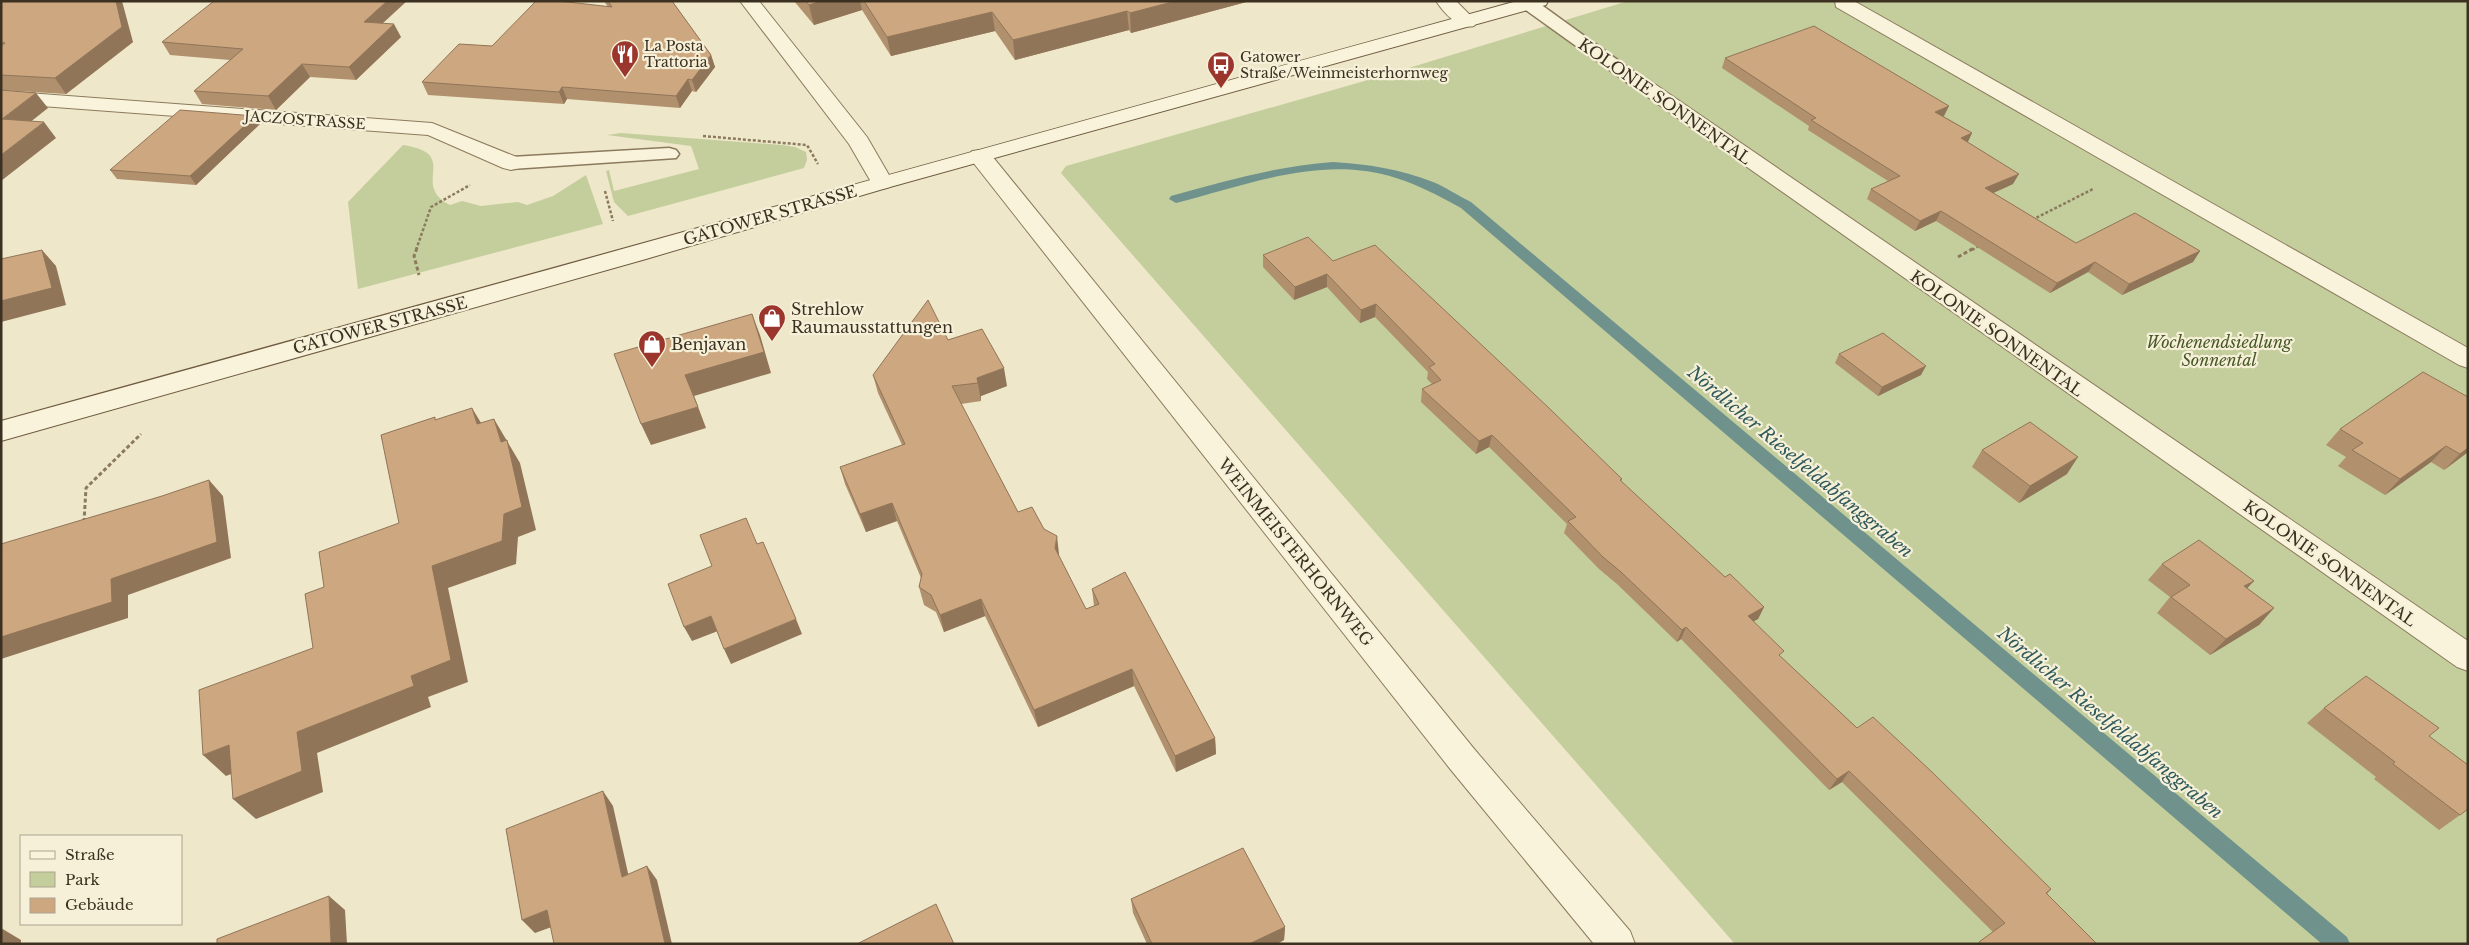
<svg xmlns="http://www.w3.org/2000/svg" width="2469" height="945" viewBox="0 0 2469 945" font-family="'Libre Baskerville',serif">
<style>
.green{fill:#c3ce9c}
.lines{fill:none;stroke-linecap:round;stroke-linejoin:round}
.stream{fill:#70928d;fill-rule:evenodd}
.service-casing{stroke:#8c7a5d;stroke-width:3}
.minor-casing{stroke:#8c7a5d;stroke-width:2}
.secondary-casing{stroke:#6e5b40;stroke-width:2}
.path-far1{stroke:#8c7a5d;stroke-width:2.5;stroke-dasharray:3 2;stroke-linecap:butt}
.path{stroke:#8c7a5d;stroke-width:3;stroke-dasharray:4 2.5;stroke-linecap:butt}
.service{fill:#f9f3dc;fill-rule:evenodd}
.minor{fill:#f9f3dc;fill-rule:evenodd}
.secondary{fill:#f9f3dc;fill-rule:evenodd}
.wall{fill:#b0906d}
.shaded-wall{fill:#907559}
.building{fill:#cda77f;stroke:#907559}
.labels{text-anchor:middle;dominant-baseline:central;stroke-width:4.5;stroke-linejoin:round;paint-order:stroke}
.far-poi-label{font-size:14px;fill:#3c3021;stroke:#f6f0d8;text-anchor:start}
.far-street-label{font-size:14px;fill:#3c3021;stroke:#f6f0d8}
.street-label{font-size:16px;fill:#3c3021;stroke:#f6f0d8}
.poi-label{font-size:16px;fill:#3c3021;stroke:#f6f0d8;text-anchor:start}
.park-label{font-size:16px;font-style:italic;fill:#475827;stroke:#f6f0d8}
.water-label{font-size:18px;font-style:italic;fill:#305a5c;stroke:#f6f0d8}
</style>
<rect width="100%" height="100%" fill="#efe7c9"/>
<!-- green -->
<path class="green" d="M1628 1H2468V944H1735L1061 173 1066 166 1389 74Z
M621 133 782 145 795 147 806 152 807 160 804 168 628 216 614 202 606 171 609 170 614 191 699 169 691 146 607 135Z
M403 145C462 154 409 184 450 205L462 201 481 206 518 202 527 205 553 196 586 175 603 224 358 289 348 202Z"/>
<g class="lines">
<!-- stream -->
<path class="stream" d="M1333 162C1368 164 1400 169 1433 182 1446 187 1458 196 1471 202L2347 937 2350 944H2322L1461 208C1439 196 1419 185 1396 178 1323 154 1247 185 1176 203L1169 199 1171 196C1225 181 1277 166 1333 162Z"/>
<!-- service casing -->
<g class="service-casing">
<path id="service" d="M1522 1H1536L1648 82 1646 86H1632L1523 8 1520 4Z
M669 148 676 150 679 154 676 158 511 169 504 167 501 163 504 159 511 157Z"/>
</g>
<!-- minor casing -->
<g class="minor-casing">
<path id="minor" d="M740 1H759L867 137 893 182 890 187 882 189 874 187 849 144Z
M1436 1H1456L1477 22 1474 26C1459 30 1444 13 1436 1Z
M1835 1H1854L2468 348V368L2459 365 1836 7Z
M1639 76 1646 78 2468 641V671L2457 667 1632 86 1629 82 1632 78Z
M1 91 432 123 519 158 522 163 519 168 511 170 503 168 428 135 1 103Z
M980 150 988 151 1475 750 1630 931 1635 944H1594L1451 770 972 161 969 156 972 151Z"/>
</g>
<!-- secondary casing -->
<g class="secondary-casing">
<path id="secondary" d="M1517 1H1548L1546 5 890 187 646 259 1 441V421C507 282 1011 140 1517 1Z"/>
</g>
<!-- path-far1 -->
<path class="path-far1" d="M703 136 807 145 818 164
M605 191 613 221
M2032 220 2093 189
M416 250 431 207 470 185
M1972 250 1979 246"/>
<!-- path -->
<path class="path" d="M417 248 414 256 419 275
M1958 257 1974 248
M84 522 86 488 141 434"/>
<!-- service -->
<use href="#service" class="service"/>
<!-- minor -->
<use href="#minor" class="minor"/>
<!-- secondary -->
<use href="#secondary" class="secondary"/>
</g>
<!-- wall -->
<path class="wall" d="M1 1 133 42 66 94 1 90Z
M604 1H672L711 55 715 67 696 92 692 91 680 108 567 99 564 104 428 95 422 82 492 46 608 7Z
M794 1H1250L1131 33 1129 30 1015 60 995 31 891 56 862 10 814 25Z
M383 24 401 37 356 80 310 77 276 110 202 104 194 91 230 60 170 55 162 42Z
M1725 58 1944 116H1943L1972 133 1967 142 2013 184 1993 193 2076 243 2200 251 2193 262 2122 295 2088 272 2050 293 1936 221 1915 231 1867 199 1871 189 1888 181 1808 130 1809 126 1722 68Z
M255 116 260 124 196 185 117 179 110 170Z
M1263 255 1333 261 1622 479 1621 482 1725 577 1764 607 1758 619 1753 621 1781 657 1857 728 2051 889 2047 894 2097 944H1977L1993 932 1842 782 1829 790 1681 639 1677 642 1617 584 1599 569 1564 533 1567 524 1489 447 1476 454 1421 402 1422 389 1432 384 1427 379 1428 372 1375 317 1360 323 1327 287 1294 300 1263 267Z
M948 340 1007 386 981 396V401L961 404 1018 512 1044 529 1059 554V557L1086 609 1094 606 1092 589 1215 738 1216 754 1176 772 1134 686 1038 727 985 616 944 632 936 612 924 605 919 587 921 578 897 521 866 532 845 484 840 467 902 445 878 393 873 375Z
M1839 354 1921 375 1878 396 1835 363Z
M2468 397V452L2444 470 2431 462 2385 495 2338 466 2346 457 2326 445 2340 429Z
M1982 450 2067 474 2019 503 1972 467Z
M2162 564 2247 588 2274 608 2259 625 2210 655 2157 613 2170 597 2148 580Z
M2324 708 2429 736 2460 815 2439 830 2374 779 2376 777 2307 723Z
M1131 899 1285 927 1284 940 1277 944H1147L1133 913Z"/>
<!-- shaded-wall -->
<path class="shaded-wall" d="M116 1H122L133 42 66 94 55 78Z
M387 1H407L370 35 364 22Z
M822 1H860L862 10 814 25 809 5Z
M1176 1H1250L1131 33 1130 13Z
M1127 11 1129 30 1015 60 1013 40Z
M992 12 995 31 891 56 887 37Z
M394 24 401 37 356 80 349 67Z
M711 55 715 67 696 92 692 80Z
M302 64 310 77 276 110 268 96Z
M688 79 692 91 680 108 676 96Z
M562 87 567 99 564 104 559 92Z
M36 93 48 108 14 135 2 119Z
M1949 106 1944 116 1931 122 1935 112Z
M255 116 260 124 196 185 190 176Z
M44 122 56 138 1 181V155Z
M1972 133 1967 144 1961 138Z
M2019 174 2013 184 1980 199 1985 188Z
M1941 211 1936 221 1915 231 1920 221Z
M42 250 56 266 66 305 1 322V301Z
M2200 251 2193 262 2122 295 2129 284Z
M2095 262 2088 272 2050 293 2057 283Z
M1327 274V287L1294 300 1295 287Z
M1376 304 1375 317 1360 323 1361 310Z
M752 314 760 335 771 373 694 396 706 428 651 445 641 424 685 375Z
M1926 366 1921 375 1878 396 1882 387Z
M1004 368 1007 386 981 396V401L977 378Z
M472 408 486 431 477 424Z
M494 419 520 463 536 530 518 537 516 564 448 588 468 682 428 697 431 707 317 753 323 792 256 819 233 799 297 732 411 676 432 566 501 442Z
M1492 435 1489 447 1476 454 1479 441Z
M2446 446 2431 462 2385 495 2400 479Z
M2468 448V452L2444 470 2460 454Z
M2078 457 2067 474 2019 503 2030 486Z
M209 480 223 496 231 558 128 595V618L1 659V637L111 579Z
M892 503 897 521 866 532 860 514Z
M1057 536 1059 554 1057 566 1055 548Z
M2254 581 2239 597 2244 586Z
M981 599 985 616 944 632 940 615Z
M1764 607 1758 619 1742 628 1748 616Z
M2274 608 2259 625 2210 655 2226 639Z
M711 616 718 631 692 641 684 627Z
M796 619 802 634 731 664 724 649Z
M1686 627 1681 639 1677 642 1682 630Z
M1132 669 1134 686 1038 727 1034 710Z
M1215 738 1216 754 1176 772 1175 756Z
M229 745 251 766 226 776 203 755Z
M1849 771 1842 782 1829 790 1837 779Z
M603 791 613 806 632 891 622 877Z
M647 866 657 880 672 944H665Z
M329 896 345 910 347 944H331Z
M547 910 560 924 535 933 522 920Z
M1285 927 1284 940 1277 944H1249Z
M1 928 21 940V944H1Z"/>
<!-- building -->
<path class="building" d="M1 1H116L122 27 55 78 1 75V46L5 43 1 42Z
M214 1H387L364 22 394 24 349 67 302 64 268 96 194 91 243 49 162 42Z
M536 1H559L612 7 608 1H672L711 55 692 80 688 79 676 96 562 87 559 92 422 82 459 44 492 46Z
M806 1H822L809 5Z
M864 1H1176L1130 13 1127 11 1013 40 992 12 887 37Z
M1814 26 1949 106 1935 112 1972 133 1961 138 2019 174 1985 188 2076 243 2135 213 2200 251 2129 284 2095 262 2057 283 1941 211 1920 221 1871 189 1900 176 1811 120 1816 118 1725 58Z
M1 90 36 93 2 119 44 122 1 155Z
M180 110 255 116 190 176 110 170Z
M1308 237 1333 261 1375 245 1550 409 1622 479 1620 480 1725 577 1730 574 1764 607 1748 616 1784 651 1779 655 1857 728 1873 717 1932 772 2051 889 2046 893 2097 944H1981L1979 942 2005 923 1849 771 1837 779 1686 627 1682 630 1621 572 1603 557 1568 521 1576 517 1492 435 1479 441 1422 389 1441 380 1429 367 1435 364 1376 304 1361 310 1327 274 1295 287 1263 255Z
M42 250 52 288 1 301V259Z
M928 300 948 340 982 329 1004 368 977 378 978 383 952 386 1018 512 1032 507 1044 529 1057 536 1055 548 1086 609 1099 604 1092 589 1125 572 1215 738 1175 756 1132 669 1034 710 981 599 940 615 931 595 919 587 922 574 892 503 860 514 840 467 905 444 873 375Z
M752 314 764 352 685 375 698 407 641 424 614 354Z
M1883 333 1926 366 1882 387 1839 354Z
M2423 372 2468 397V448L2460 454 2446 446 2400 479 2352 450 2363 443 2340 429Z
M472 408 477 424 494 419 501 442 507 440 522 507 504 514 502 541 432 566 451 660 411 676 414 686 297 732 302 771 233 799 229 745 203 755 199 690 313 648 305 594 324 587 319 552 399 523 381 435 435 417V420Z
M2030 422 2078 457 2030 486 1982 450Z
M209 480 217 542 111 579 112 602 1 637V544L162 496Z
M746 518 757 544 763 542 796 619 724 649 711 616 684 627 668 584 712 566 700 535Z
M2199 540 2254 581 2244 586 2274 608 2226 639 2171 597 2190 585 2162 564Z
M2366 676 2439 728 2429 736 2468 765V809L2460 815 2393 764 2395 762 2324 708Z
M603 791 622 877 647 866 665 944H554L547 910 522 920 506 829Z
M1243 848 1285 927 1249 944H1152L1131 899Z
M329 896 331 944H217V939Z
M936 904 954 944H857Z"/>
<!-- icons -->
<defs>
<g id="restaurant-pin" transform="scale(1.4375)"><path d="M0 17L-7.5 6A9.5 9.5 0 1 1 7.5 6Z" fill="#9b362d" stroke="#f6f0d8"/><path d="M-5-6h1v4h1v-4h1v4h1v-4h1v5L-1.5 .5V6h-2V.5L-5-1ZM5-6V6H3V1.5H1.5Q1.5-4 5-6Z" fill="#fff"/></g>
<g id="bus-pin" transform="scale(1.4375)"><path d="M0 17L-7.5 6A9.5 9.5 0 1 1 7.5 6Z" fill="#9b362d" stroke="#f6f0d8"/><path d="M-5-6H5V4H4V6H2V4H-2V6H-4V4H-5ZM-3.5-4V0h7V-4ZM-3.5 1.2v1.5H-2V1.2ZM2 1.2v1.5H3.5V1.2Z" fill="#fff"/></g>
<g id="shop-pin" transform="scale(1.4375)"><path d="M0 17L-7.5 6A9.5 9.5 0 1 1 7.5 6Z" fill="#9b362d" stroke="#f6f0d8"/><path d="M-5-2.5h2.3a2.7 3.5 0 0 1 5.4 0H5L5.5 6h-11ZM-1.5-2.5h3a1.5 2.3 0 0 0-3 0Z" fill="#fff"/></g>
</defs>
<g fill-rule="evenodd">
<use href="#restaurant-pin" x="625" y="54"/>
<use href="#bus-pin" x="1221" y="65"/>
<use href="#shop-pin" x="772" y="318"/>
<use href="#shop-pin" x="652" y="344"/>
</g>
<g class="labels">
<!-- far-poi labels -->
<g class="far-poi-label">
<text x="644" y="46">La Posta<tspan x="644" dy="16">Trattoria</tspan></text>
<text x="1240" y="57">Gatower<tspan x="1240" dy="16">Straße/Weinmeisterhornweg</tspan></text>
</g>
<!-- far-street labels -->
<g class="far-street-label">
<text transform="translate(305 120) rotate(4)">JACZOSTRASSE</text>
</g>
<!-- street labels -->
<g class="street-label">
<text transform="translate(1665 101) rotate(35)">KOLONIE SONNENTAL</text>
<text transform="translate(770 215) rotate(-16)">GATOWER STRASSE</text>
<text transform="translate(380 325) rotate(-15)">GATOWER STRASSE</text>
<text transform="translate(1997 333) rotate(35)">KOLONIE SONNENTAL</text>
<text transform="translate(1296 552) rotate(51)">WEINMEISTERHORNWEG</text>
<text transform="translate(2330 563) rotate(35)">KOLONIE SONNENTAL</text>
</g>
<!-- poi labels -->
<g class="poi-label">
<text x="791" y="309">Strehlow<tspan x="791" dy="18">Raumausstattungen</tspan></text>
<text x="671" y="344">Benjavan</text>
</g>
<!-- park labels -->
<g class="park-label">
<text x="2219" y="342">Wochenendsiedlung<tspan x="2219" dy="18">Sonnental</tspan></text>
</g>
<!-- water labels -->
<g class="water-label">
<text transform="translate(1800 462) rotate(40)">Nördlicher Rieselfeldabfanggraben</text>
<text transform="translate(2110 723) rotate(40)">Nördlicher Rieselfeldabfanggraben</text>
</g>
</g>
<!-- border -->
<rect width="2469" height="945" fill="none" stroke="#3c3021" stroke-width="5"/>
<!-- legend -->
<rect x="20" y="835" width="162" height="90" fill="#f6f0d8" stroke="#aca38f"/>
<rect x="30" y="851" width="25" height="8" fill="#f9f3dc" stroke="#aca38f"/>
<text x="65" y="860" font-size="15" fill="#3c3021">Straße</text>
<rect x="30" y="872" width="25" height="15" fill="#c3ce9c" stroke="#aca38f"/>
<text x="65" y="885" font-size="15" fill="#3c3021">Park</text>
<rect x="30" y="898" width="25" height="15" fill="#cda77f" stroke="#aca38f"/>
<text x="65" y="910" font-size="15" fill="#3c3021">Gebäude</text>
</svg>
